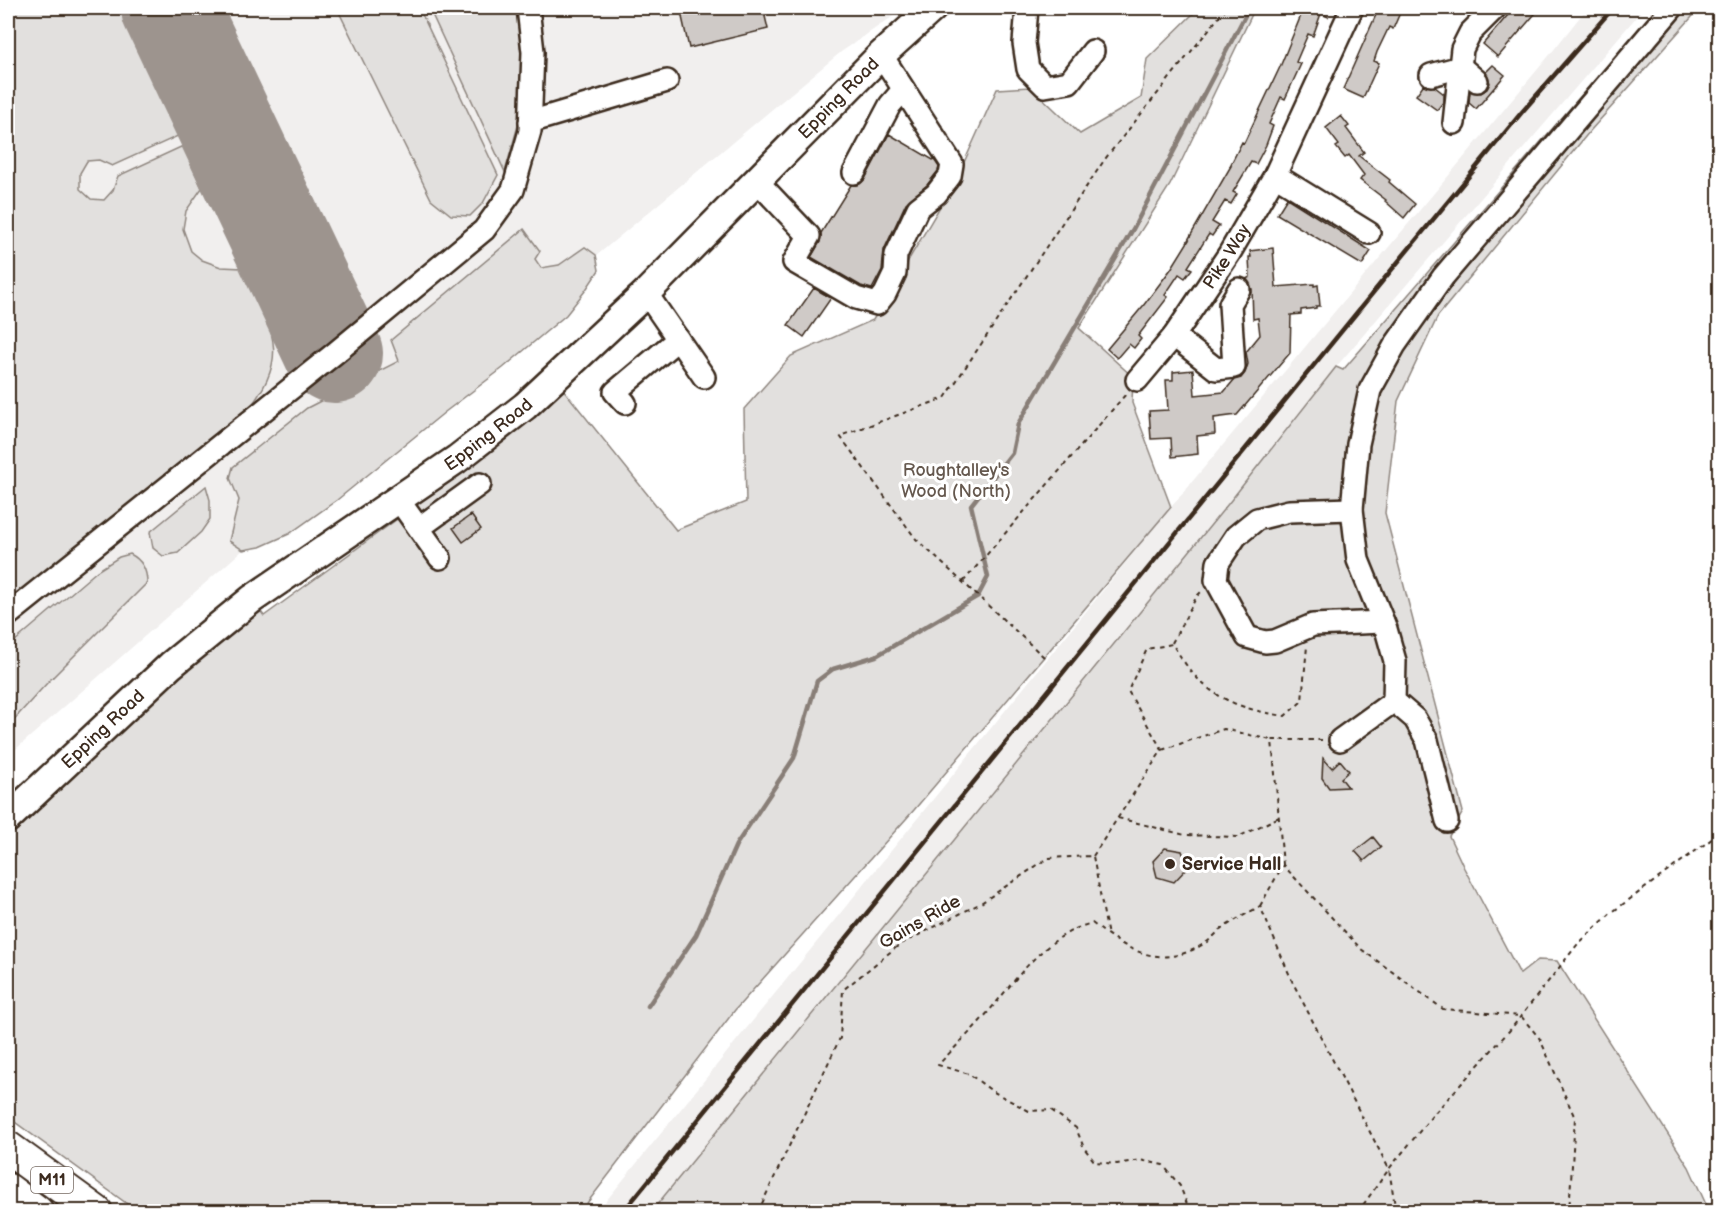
<svg xmlns="http://www.w3.org/2000/svg" width="1727" height="1219" viewBox="0 0 1727 1219" font-family="'Balsamiq Sans',sans-serif">
<style>
.built{fill:#f1efee}
.green{fill:#e2e0de;stroke:#8e857e;stroke-width:1.5}
.lines{fill:none;stroke-linecap:round;stroke-linejoin:round}
.stream{stroke:#887e77;stroke-width:4.5}
.runway{stroke:#9d948e;stroke-width:98}
.building{fill:#cfcac7;stroke:#3b2a1e;stroke-width:1.5}
.minor-casing{stroke:#3b2a1e;stroke-width:26}
.major-casing{stroke:#3b2a1e;stroke-width:32}
.highway-casing{stroke:#3b2a1e;stroke-width:36}
.path{stroke:#3b2a1e;stroke-width:2;stroke-dasharray:4.5 4.5;stroke-linecap:butt}
.minor{stroke:#fff;stroke-width:21}
.major{stroke:#fff;stroke-width:27}
.highway{stroke:#fff;stroke-width:32}
.rail{stroke:#3b2a1e;stroke-width:4.5}
.poi-dot{fill:#3b2a1e;stroke:#fff;stroke-width:2}
.labels{text-anchor:middle;dominant-baseline:central;stroke-width:6;stroke-linejoin:round;paint-order:stroke}
.shield{fill:#fff;stroke:#766a62;stroke-width:1.5}
.shield-label{font-size:16px;font-weight:bold;fill:#3b2a1e}
.street-label{font-size:18px;fill:#3b2a1e;stroke:#fff}
.park-label{font-size:18px;fill:#65584e;stroke:#fff}
.poi-label{font-size:18px;font-weight:bold;fill:#3b2a1e;stroke:#fff;text-anchor:start}
</style>
<rect width="100%" height="100%" fill="#fff"/>
<filter id="ink" filterUnits="userSpaceOnUse"><feTurbulence type="fractalNoise" baseFrequency=".0167" numOctaves="2"/><feDisplacementMap in="SourceGraphic" scale="12" xChannelSelector="R" yChannelSelector="G"/><feConvolveMatrix kernelMatrix="1 2 1 2 8 2 1 2 1" color-interpolation-filters="sRGB"/></filter>
<g filter="url(#ink)">
<!-- built -->
<path class="built" d="M8 8H905L841 52 243 550 8 756Z
M1587 8H1644L1336 367 1228 504 651 1211 597 1212 1171 507 1548 57Z"/>
<!-- green -->
<path class="green" d="M8 8H121L178 136 112 166 99 160 87 161 80 173V189L91 199 104 200 113 190 118 176 183 146 202 188 186 211 183 229 191 251 202 260 221 267 242 268C270 325 295 356 245 413L8 603Z
M337 8H419L498 175 483 203 470 216 451 215 431 199Z
M429 8H518L524 104 505 172Z
M1199 8H1255L1170 185 1079 328 1133 377 1132 403 1171 507 914 810 735 1010 581 1211H137L8 1117V817L252 599 264 616 400 517 412 505 471 466 563 389 676 530 746 502 744 409 791 356 873 320 957 178 997 89 1031 87 1080 134 1141 98 1147 59Z
M1657 8H1700L1590 131 1438 316 1398 401 1385 513 1463 812 1449 836 1464 868 1520 974 1538 960 1557 961 1689 1167 1709 1211 651 1212 1228 504 1336 367 1343 370Z
M524 229 540 251 535 259 541 268 559 265 585 247 596 255 599 270 585 291 566 315 503 368 445 412 337 500 289 534 260 547 243 550 229 541 239 500 230 478 233 467 307 408 399 361 391 340Z
M206 486 210 500V519L201 532 178 553 163 556 153 548 150 532Z
M130 554C142 560 147 569 147 583L48 682 8 726V647L97 571 119 557Z"/>
<g class="lines">
<!-- stream -->
<path class="stream" d="M648 1006 696 935 736 845 794 758 817 681 833 669 876 656 978 596 988 577 971 505 1012 453 1018 424 1133 229 1249 8"/>
<!-- runway -->
<path class="runway" d="M170 8 334 354"/>
</g>
<!-- building -->
<path class="building" d="M680 8H763L768 29 689 48Z
M1304 8H1323L1313 36 1308 34 1296 62 1301 64 1285 99 1281 97 1269 124 1273 126 1266 145 1256 164 1251 162 1233 192 1237 194 1231 204 1225 201 1212 222 1219 226 1212 236 1209 234 1188 267 1192 269 1185 278 1179 274 1165 295 1168 297 1138 336 1141 339 1134 348 1129 344 1117 358 1107 349 1143 306 1171 269 1189 240H1188L1231 166H1230L1242 142 1244 143 1280 67Z
M1379 8H1402L1393 29 1389 27 1377 52 1374 61 1379 63 1363 98 1343 89Z
M1514 8H1540L1498 57 1483 44Z
M1493 65 1505 75 1476 109 1469 103 1470 91 1481 93 1487 89 1490 83 1486 72Z
M1423 85 1435 87 1444 94V101L1437 110 1416 95Z
M1341 116 1349 126 1346 128 1364 152 1359 156 1390 180 1389 182 1415 204 1404 218 1385 201 1386 200 1360 180 1364 175 1349 155 1345 158 1336 147 1339 145 1326 128Z
M889 134 935 161 939 167 938 171 927 185 906 203 884 250 882 270 872 289 861 286 811 257 820 242 821 233 851 185 860 184 865 179Z
M1287 198 1371 251 1362 265 1277 214Z
M1273 248 1276 287 1314 284V286L1318 285 1320 306H1316V308L1301 310V314L1291 315 1290 353 1237 415 1214 418 1215 434 1197 436 1198 454 1172 457 1171 438 1151 439 1149 411 1168 410 1166 380H1173V372L1193 370 1195 395 1224 392 1234 380 1241 378 1245 373 1248 364 1246 352 1260 335 1258 318 1253 319 1252 289 1246 279 1250 277 1249 257H1251L1250 251Z
M814 288 831 298 804 337 788 325Z
M471 515 481 529 463 542 453 528Z
M1323 758 1332 768 1340 760 1349 771 1341 778 1348 787 1329 788 1322 778Z
M1373 837 1381 847 1364 861 1355 851Z
M1165 848 1182 851 1188 867 1174 882 1157 877 1153 861Z"/>
<g class="lines">
<!-- minor casing -->
<g class="minor-casing">
<g id="minor">
<path d="M1027 8 1024 43 1028 69 1045 86 1069 82 1093 51"/>
<path d="M1461 67 1477 81"/>
<path d="M1431 75 1461 67"/>
<path d="M530 122 667 81"/>
<path d="M1454 123 1462 49 1470 33 1495 8"/>
<path d="M854 173 890 105 903 90"/>
<path d="M1275 175 1369 233"/>
<path d="M757 181 809 236 794 262 856 298 877 304 885 294 895 273 896 255 918 208 936 194 950 176 952 164 886 62 880 56"/>
<path d="M645 294 651 300 704 377"/>
<path d="M1174 336 1216 369 1234 367 1230 304 1239 289"/>
<path id="s1" d="M1137 380 1174 336 1229 254 1275 175 1352 8"/>
<path d="M625 403 615 392 678 339"/>
<path d="M398 499 440 558"/>
<path d="M1352 509 1289 511 1257 519 1236 536 1218 563 1216 580 1247 637 1265 642 1275 641 1313 625 1383 622"/>
<path d="M419 528 480 484"/>
<path d="M8 615 334 354 484 230 513 190 530 131 533 52 528 8"/>
<path d="M1340 740 1394 701"/>
<path d="M1447 821 1427 740 1415 719 1394 701 1395 661 1386 629 1358 560 1352 509 1358 444 1370 390 1395 345 1443 277 1672 8"/>
</g>
</g>
<!-- major casing -->
<g class="major-casing">
<g id="major">
<path id="s2" d="M8 818 171 665 252 599 457 459 525 406 645 294 880 56 933 8"/>
</g>
</g>
<!-- highway casing -->
<g class="highway-casing">
<path id="highway" d="M8 1148 96 1212
M8 1190 37 1212"/>
</g>
<!-- path -->
<path class="path" d="M1308 8 1329 17
M963 582 1126 394
M1172 643 1197 596 1202 591
M1044 657 916 539 840 436 945 398 1105 159 1226 8
M1162 750 1224 729 1271 740
M1118 818 1185 835 1238 837 1279 817
M1093 856 1162 750 1128 691 1147 649 1172 644C1180 655 1187 668 1197 678 1221 703 1251 711 1285 716L1302 701 1307 646
M1283 865 1272 740H1323
M1260 906 1283 865 1361 949 1443 1009 1521 1016 1540 1039 1575 1118 1569 1212
M758 1212 840 1038 843 990 899 945 981 903 1048 858 1093 856 1108 936
M1190 1212 1180 1186 1163 1165 1140 1160 1117 1164 1095 1162 1084 1148 1076 1128 1051 1110 1029 1111 992 1091 969 1074 938 1065C955 1047 973 1030 989 1011 1019 976 1045 936 1092 923 1126 950 1160 970 1202 945 1210 941 1216 933 1223 928 1235 920 1248 913 1260 906L1293 983 1389 1169 1396 1212
M1358 1212 1389 1169 1432 1116 1510 1030 1577 945 1611 913 1720 833"/>
<!-- minor -->
<use href="#minor" class="minor"/>
<!-- major -->
<use href="#major" class="major"/>
<!-- highway -->
<use href="#highway" class="highway"/>
<!-- rail -->
<path class="rail" d="M623 1212 1398 262 1522 112 1613 8"/>
</g>
</g>
<!-- markers -->
<circle class="poi-dot" cx="1170" cy="864" r="6"/>
<g class="labels">
<!-- shield labels -->
<rect class="shield" x="31" y="1167" width="42" height="26" rx="4.5"/>
<g class="shield-label">
<text x="52" y="1180">M11</text>
</g>
<!-- street labels -->
<g class="street-label">
<text stroke="none"><textPath href="#s2" startOffset="1102">Epping Road</textPath></text>
<text stroke="none"><textPath href="#s1" startOffset="153">Pike Way</textPath></text>
<text stroke="none"><textPath href="#s2" startOffset="616">Epping Road</textPath></text>
<text stroke="none"><textPath href="#s2" startOffset="130">Epping Road</textPath></text>
<text transform="translate(920 922) rotate(-30)">Gains Ride</text>
</g>
<!-- park labels -->
<g class="park-label">
<text x="956" y="470">Roughtalley's<tspan x="956" dy="21">Wood (North)</tspan></text>
</g>
<!-- poi labels -->
<g class="poi-label">
<text x="1182" y="864">Service Hall</text>
</g>
</g>
<!-- margin -->
<rect width="1727" height="1219" fill="none" stroke="#fff" stroke-width="30"/>
<rect x="15" y="15" width="1697" height="1189" fill="none" stroke="#3b2a1e" stroke-width="2" filter="url(#ink)"/>
</svg>
